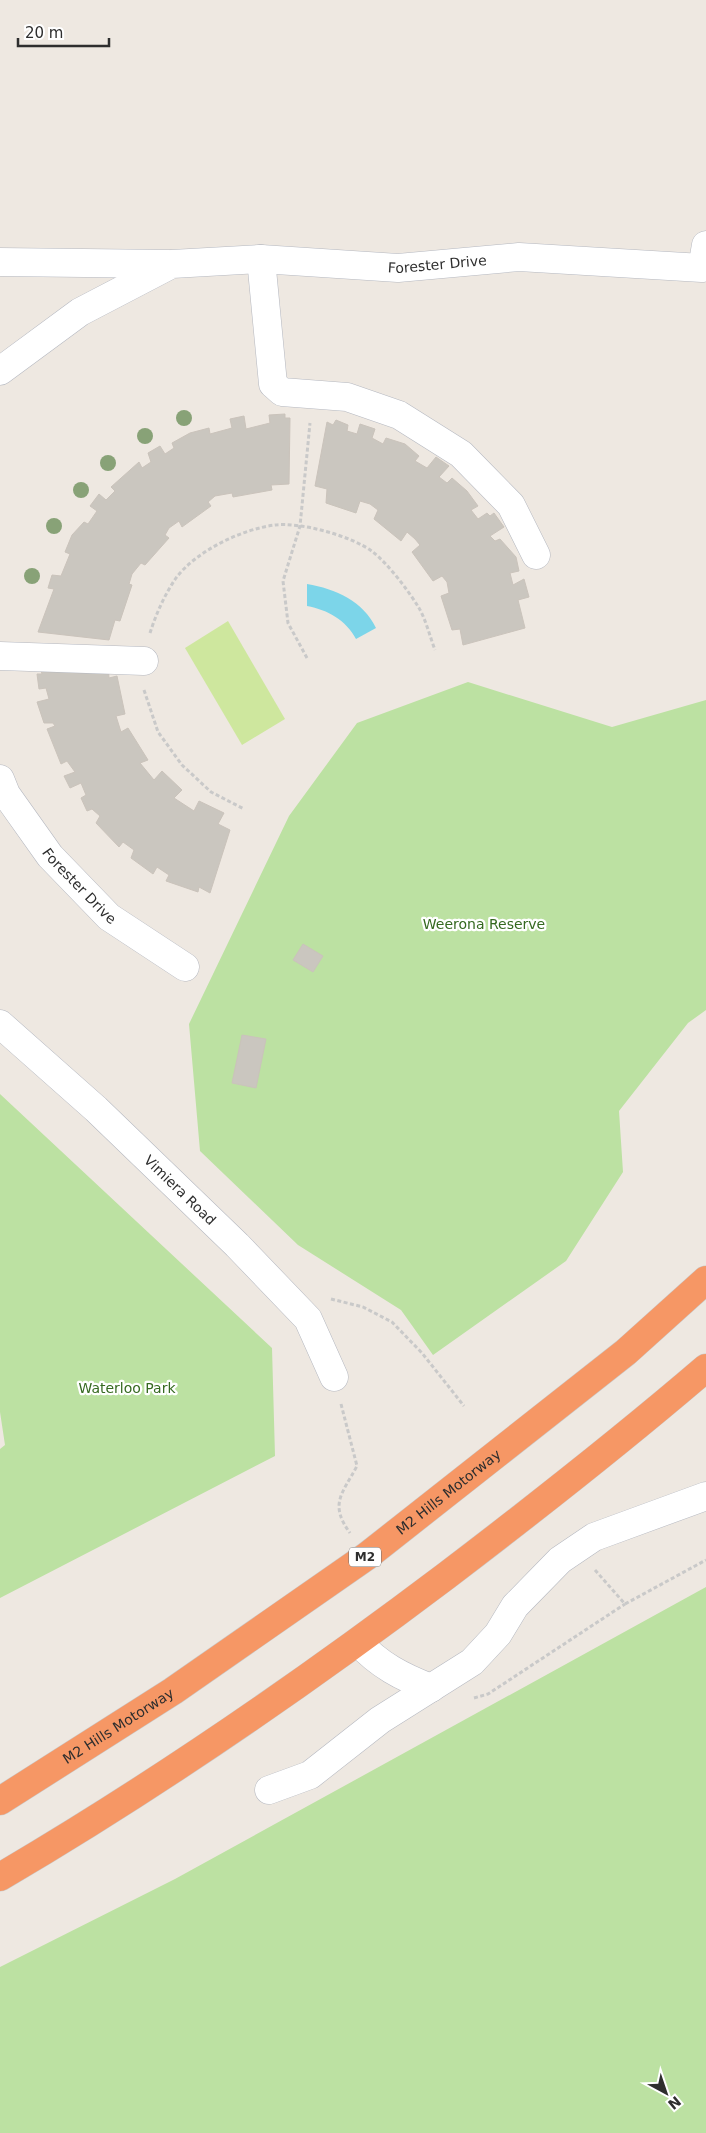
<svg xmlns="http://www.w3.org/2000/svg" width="706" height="2133" viewBox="0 0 706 2133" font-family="'DejaVu Sans',sans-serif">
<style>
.green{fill:#bce1a2}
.pitch{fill:#cee79e}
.water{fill:#7cd5e9}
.building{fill:#cac6bf;stroke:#cac3bb}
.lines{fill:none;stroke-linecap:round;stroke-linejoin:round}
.minor-casing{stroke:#b5b8c0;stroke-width:29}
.highway-casing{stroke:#c9c9c9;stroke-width:29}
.path{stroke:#c9c9c9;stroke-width:3;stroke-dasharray:4 2.5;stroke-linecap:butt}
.minor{stroke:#fff;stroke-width:28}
.highway{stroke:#f69765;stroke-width:28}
.tree{fill:#88a277}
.labels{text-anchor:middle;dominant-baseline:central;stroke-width:4.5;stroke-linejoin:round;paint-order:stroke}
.shield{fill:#fff;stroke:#6d6d6d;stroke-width:1}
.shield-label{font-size:12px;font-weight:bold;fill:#2e2e2e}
.street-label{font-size:14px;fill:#2e2e2e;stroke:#fff}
.park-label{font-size:14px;fill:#356920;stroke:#fff}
</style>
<rect width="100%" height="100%" fill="#eee8e1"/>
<!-- green -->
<path class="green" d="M468 682 612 727 706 700V1010L688 1023 619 1111 623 1172 566 1261 433 1355 401 1310 298 1245 200 1151 189 1024 289 816 357 723Z
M0 1094 272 1348 275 1456 0 1598V1449L5 1445 0 1412Z
M706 1587V2133H0V1967L175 1879Z"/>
<!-- pitch -->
<path class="pitch" d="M228 621 285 719 242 745 185 648Z"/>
<!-- water -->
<path class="water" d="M307 584C336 589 363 601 376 628L356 639C346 620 328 610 307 606Z"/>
<!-- building -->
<path class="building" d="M285 414V418H290L289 484 271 485 272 490 233 497 232 493 215 496 208 502 211 506 182 527 179 521 169 528 165 535 169 538 145 565 141 563 132 574 129 584 132 585 120 621 115 620 109 640 38 632 54 589 48 588 52 575 61 576 70 554 65 552 72 535 84 522 88 524 97 511 90 506 99 494 106 500 115 491 111 487 139 462 142 468 151 462 148 453 160 446 165 454 174 448 172 443 190 433 209 428 210 434 232 428 230 419 244 416 246 429 270 423 269 415Z
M336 420 348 425 347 431 357 434 360 424 375 429 372 438 383 444 386 438 405 444 419 456 415 461 427 468 436 457 449 466 439 477 447 483 452 478 467 491 478 506 471 510 478 519 487 513 490 516 494 513 504 527 490 536 495 541 500 539 516 557 519 571 510 573 513 585 524 579 529 597 518 600 525 628 463 645 460 629 452 630 441 596 449 593 447 582 442 576 433 581 412 552 420 545 415 539 407 532 401 541 374 519 378 510 370 504 360 501 356 513 326 503 327 489 315 486 327 422 333 425Z
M108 664 109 678 117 676 125 714 116 716 121 732 128 728 148 760 140 763 154 780 162 771 182 790 174 798 194 811 199 801 224 813 218 824 230 830 210 893 199 887 198 892 166 881 169 875 157 867 153 874 131 858 134 850 123 842 119 847 96 823 100 816 92 809 87 811 81 798 86 795 81 783 70 788 64 776 75 772 67 761 61 764 47 729 55 726 53 723H44L37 702 49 699 46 688 39 689 37 674H42L40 667Z
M303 944 323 956 313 972 293 960Z
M242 1035 266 1039 256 1088 232 1083Z"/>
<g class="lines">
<!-- minor casing -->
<g class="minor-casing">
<g id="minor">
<path d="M261 259 273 384 282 392 347 397 399 415 461 454 511 505 536 555"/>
<path d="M0 262 168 264"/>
<path id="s1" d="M0 371 80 312 172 264 261 259 398 268 519 257 702 268 706 245"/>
<path d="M0 656 144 661"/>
<path id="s2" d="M0 779 6 794 50 856 109 917 185 967"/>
<path id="s3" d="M0 1024 96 1109 237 1245 308 1319 334 1377"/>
<path d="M358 1642C379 1665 402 1677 431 1688"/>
<path d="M269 1790 310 1775 380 1720 472 1662 498 1634 515 1606 560 1560 594 1537 706 1496"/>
</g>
</g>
<!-- highway casing -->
<g class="highway-casing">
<g id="highway">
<path id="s4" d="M0 1801 173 1691 367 1556 626 1352 706 1280"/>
<path d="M0 1877C155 1786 303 1684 446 1576 534 1509 622 1440 706 1368"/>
</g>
</g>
<!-- path -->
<path class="path" d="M150 633C156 614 165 594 176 578 196 551 242 529 275 525 301 522 352 536 373 552 389 565 408 590 419 608 426 620 430 637 435 650
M307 658 288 623 283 581 300 526 310 423
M144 690 158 732 182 765 211 792 244 809
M331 1299 363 1307 392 1322 422 1353 464 1406
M341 1404 357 1466C342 1494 329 1504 350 1533
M595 1570 625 1604 706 1560
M474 1698 488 1694 625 1604"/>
<!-- minor -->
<use href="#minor" class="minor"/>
<!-- highway -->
<use href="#highway" class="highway"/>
</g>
<!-- trees -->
<g class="tree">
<circle cx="184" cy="418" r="8"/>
<circle cx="145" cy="436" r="8"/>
<circle cx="108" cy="463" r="8"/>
<circle cx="81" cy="490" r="8"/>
<circle cx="54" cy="526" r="8"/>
<circle cx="32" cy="576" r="8"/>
</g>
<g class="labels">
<!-- shield labels -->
<rect class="shield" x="349" y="1547.5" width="32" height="19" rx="4"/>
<g class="shield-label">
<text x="365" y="1557">M2</text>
</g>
<!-- street labels -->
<g class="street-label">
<text stroke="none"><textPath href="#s1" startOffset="469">Forester Drive</textPath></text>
<text stroke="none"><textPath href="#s2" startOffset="134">Forester Drive</textPath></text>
<text stroke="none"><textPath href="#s3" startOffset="245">Vimiera Road</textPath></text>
<text stroke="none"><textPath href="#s4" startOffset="545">M2 Hills Motorway</textPath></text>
<text stroke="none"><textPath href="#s4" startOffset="140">M2 Hills Motorway</textPath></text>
</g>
<!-- park labels -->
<g class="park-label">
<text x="484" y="924">Weerona Reserve</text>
<text x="127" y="1388">Waterloo Park</text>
</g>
</g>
<!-- north arrow -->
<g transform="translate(666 2093) rotate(140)" stroke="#ffffff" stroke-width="4" paint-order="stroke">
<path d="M0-4L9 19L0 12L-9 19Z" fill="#2e2e2e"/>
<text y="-8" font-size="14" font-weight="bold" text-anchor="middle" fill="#2e2e2e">N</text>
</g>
<!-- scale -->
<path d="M18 38v8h91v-8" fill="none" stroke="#2e2e2e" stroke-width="2.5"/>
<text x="25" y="38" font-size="15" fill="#2e2e2e" stroke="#ffffff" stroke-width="4" paint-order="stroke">20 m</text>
</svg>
